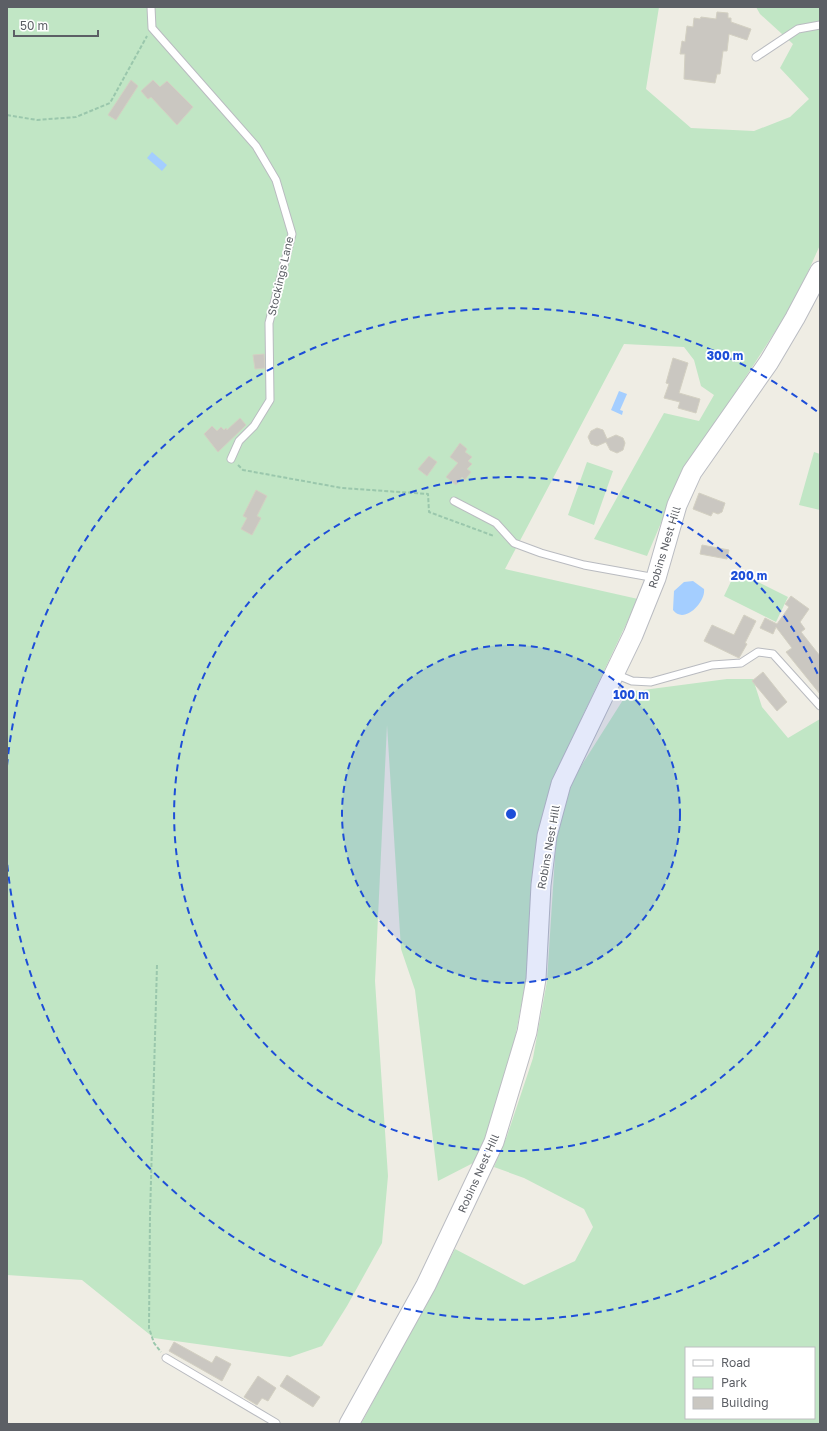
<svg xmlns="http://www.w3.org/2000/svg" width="827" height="1431" viewBox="0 0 827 1431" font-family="'Golos Text',sans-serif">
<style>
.green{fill:#c1e6c5;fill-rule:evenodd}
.water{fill:#a4ceff}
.building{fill:#cac7c1;stroke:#d3d0c2}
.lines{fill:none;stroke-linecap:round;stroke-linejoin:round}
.lane-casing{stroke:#b9bbc0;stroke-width:9}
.secondary-casing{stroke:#babcc2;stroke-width:21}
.path{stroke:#9ac7ac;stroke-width:2;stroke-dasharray:4 2;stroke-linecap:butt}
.lane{stroke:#fff;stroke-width:7}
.secondary{stroke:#fff;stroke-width:19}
.ring{fill:none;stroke:#1d4ed8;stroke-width:2;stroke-dasharray:7 5}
.labels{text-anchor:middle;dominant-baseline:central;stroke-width:3.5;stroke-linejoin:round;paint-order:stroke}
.street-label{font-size:11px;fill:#5c5f65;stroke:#fff}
.centre{fill:#1d4ed8;stroke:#fff;stroke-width:2}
.ring-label{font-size:12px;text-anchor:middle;font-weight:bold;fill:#1d4ed8;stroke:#fff;stroke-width:3.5;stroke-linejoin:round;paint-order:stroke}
</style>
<rect width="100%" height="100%" fill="#efede4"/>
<!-- green -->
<path class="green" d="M7 7H659L646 89 691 128 754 131 790 117 809 99 780 68 793 44 760 14 756 7H820V245L795 301 680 478 647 556 594 539 664 413 699 421 714 395 701 386 694 360 684 347 624 344 505 569 638 599 584 713 550 790 541 842 526 980 508 1075 477 1161 438 1181 415 990 401 949 387 725 375 981 388 1176 382 1243 347 1306 322 1346 290 1357 154 1338 82 1280 7 1275Z
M814 452 820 454V510L799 505Z
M587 462 613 471 594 525 568 515Z
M736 571 788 597 776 622 724 596Z
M727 679H753L762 707 788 738 820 719V1424H361L455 1249 524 1285 575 1261 593 1227 584 1209 524 1178 494 1167 507 1136 533 1058 547 981 557 826 571 782 628 692ZM686 1348H814V1418H686Z"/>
<!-- water -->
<path class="water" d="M152 152 167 165 162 171 147 158Z
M619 391 627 394 620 410 623 411 622 415 611 410Z
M693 581 704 589C706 602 684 625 673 610L674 591 684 582Z"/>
<!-- building -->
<path class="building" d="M717 12 728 13V18H731V22L751 29 747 40 729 34 727 51H723L720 74H717L715 83 684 79 685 54H680L682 41 685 42 687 26 693 27 694 18 700 19 701 17 716 19Z
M131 80 138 86 116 120 108 115Z
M153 80 160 87 167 81 193 107 177 125 151 97 148 99 141 91Z
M264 354 265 368 255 369 253 355Z
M673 358 688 363 679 393 700 399 696 413 678 408 680 402 664 398 669 384 666 383Z
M240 418 246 425 218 452 204 434 212 426 217 431 221 427 224 430 226 428 227 430Z
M597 428 603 430 607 439 616 435 623 438 625 443 623 450 617 453 610 450 606 442 597 446 591 444 588 437 591 431Z
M460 443 467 449 465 452 472 457 468 461 472 464 467 469 471 472 465 480 462 477 456 485 446 477 458 463 450 457Z
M429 456 437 462 427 476 418 469Z
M256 490 267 496 257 516 261 518 252 535 241 529 247 518 243 516Z
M699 493 725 503 722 512 718 514 713 512 711 516 693 509Z
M702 545 729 550 727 559 700 554Z
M791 596 809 609 800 622 805 629 801 632 820 656V694L786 652 792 648 776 627 773 634 760 628 765 618 777 624 789 607 785 604Z
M744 615 756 621 745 643 747 644 739 658 704 641 712 625 734 635Z
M763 672 787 702 777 711 752 681Z
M174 1342 212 1363 216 1356 231 1364 222 1381 169 1351Z
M287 1375 320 1397 313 1407 280 1386Z
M258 1376 276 1388 268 1401 262 1398 257 1405 244 1397Z"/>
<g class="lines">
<!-- lane casing -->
<g class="lane-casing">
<path id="lane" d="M151 7 152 28 256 146 276 180 292 234 269 323 270 400 254 426 239 441 231 459
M756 57 798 29 820 25
M454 501 496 523 514 543 541 553 584 565 656 578
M615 674 632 681 651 682 712 665 741 663 758 652 773 654 820 706
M166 1358 276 1423 275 1424"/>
</g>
<!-- secondary casing -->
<g class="secondary-casing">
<path id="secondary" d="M349 1424 426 1285 494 1142 527 1032 536 979 541 885 547 836 561 784 633 635 656 578 677 505 692 472 769 362 795 318 820 271"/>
</g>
<!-- path -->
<path class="path" d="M7 115 37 120 76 117 110 103 147 36
M238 465 243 470 342 488 428 494 429 512 494 536
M157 965 150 1216 149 1328 154 1343 161 1352"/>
<!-- lane -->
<use href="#lane" class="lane"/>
<!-- secondary -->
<use href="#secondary" class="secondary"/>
</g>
<!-- distance rings -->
<circle cx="511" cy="814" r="169" fill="#1d4ed8" fill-opacity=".12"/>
<g class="ring">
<circle cx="511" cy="814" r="169"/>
<path d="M819 951A337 337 0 1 1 819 677"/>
<path d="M819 1215A506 506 0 0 1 7 862M7 766A506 506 0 0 1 819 413"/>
</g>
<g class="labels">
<!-- street labels -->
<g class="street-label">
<text transform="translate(280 276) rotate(-77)">Stockings Lane</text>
<text transform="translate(664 547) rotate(-73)">Robins Nest Hill</text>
<text transform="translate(548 847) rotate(-80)">Robins Nest Hill</text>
<text transform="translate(478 1173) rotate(-66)">Robins Nest Hill</text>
</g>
</g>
<circle cx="511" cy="814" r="6" class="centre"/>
<g class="ring-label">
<text x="725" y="360">300 m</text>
<text x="749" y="580">200 m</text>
<text x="631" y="699">100 m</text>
</g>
<!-- border -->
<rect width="827" height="1431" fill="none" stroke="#5c5f65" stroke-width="16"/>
<!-- legend -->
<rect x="685" y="1347" width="130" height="72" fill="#ffffff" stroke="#bebfc1"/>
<rect x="693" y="1360" width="20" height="6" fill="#ffffff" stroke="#bebfc1"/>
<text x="721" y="1367" font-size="12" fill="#5c5f65">Road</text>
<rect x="693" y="1377" width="20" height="12" fill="#c1e6c5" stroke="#bebfc1"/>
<text x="721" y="1387" font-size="12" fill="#5c5f65">Park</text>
<rect x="693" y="1397" width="20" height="12" fill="#cac7c1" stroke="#bebfc1"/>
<text x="721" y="1407" font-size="12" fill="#5c5f65">Building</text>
<!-- scale -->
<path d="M14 30v6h84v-6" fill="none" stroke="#5c5f65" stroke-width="2"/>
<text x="20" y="30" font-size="12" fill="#5c5f65" stroke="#ffffff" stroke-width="3" paint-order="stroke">50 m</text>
</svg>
